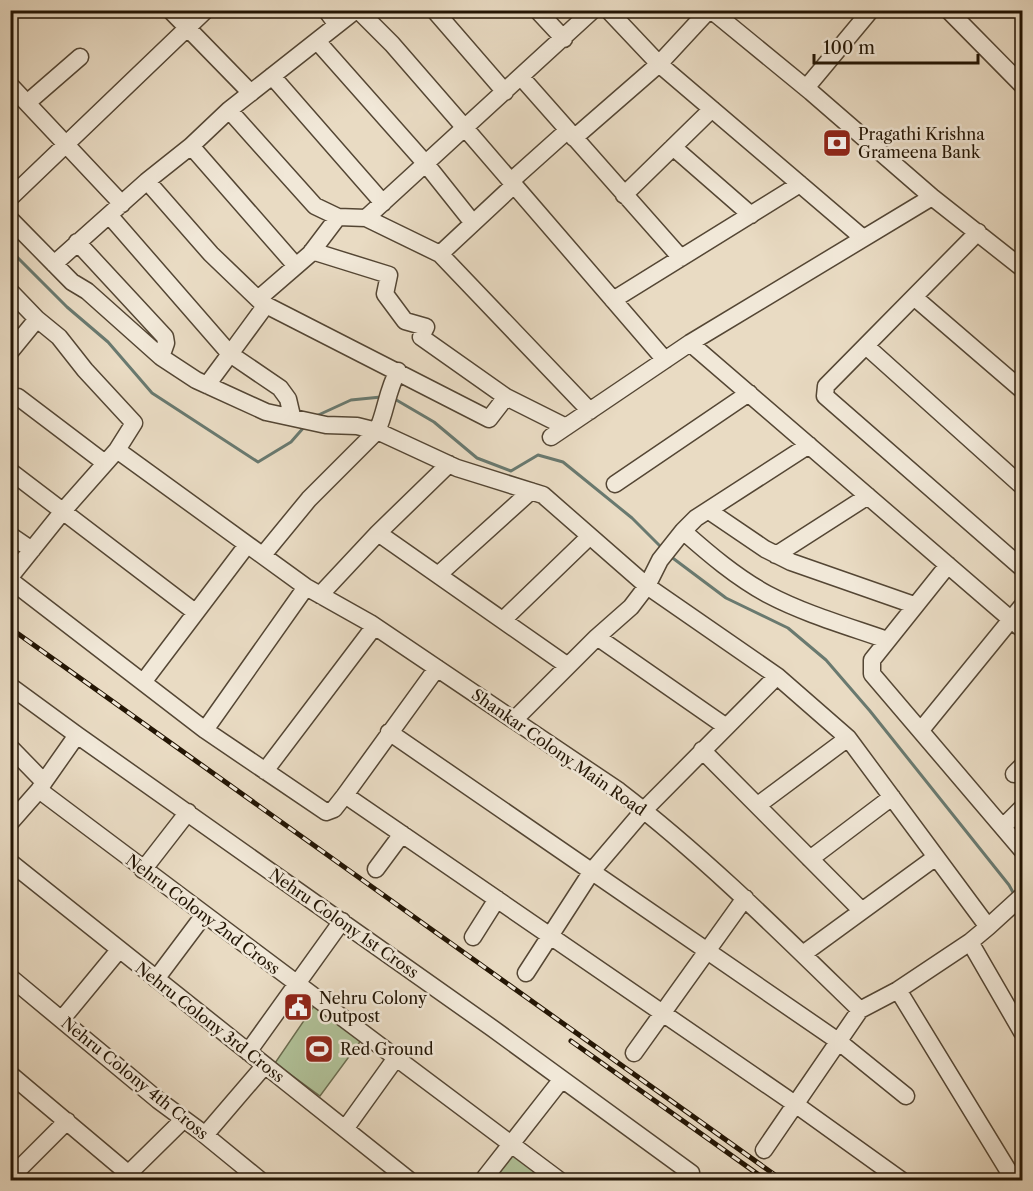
<svg xmlns="http://www.w3.org/2000/svg" width="1033" height="1191" viewBox="0 0 1033 1191" font-family="'Libre Caslon Text',serif">
<style>
.green{fill:#b0c198;stroke:#6a6b4e;stroke-width:1.5}
.lines{fill:none;stroke-linecap:round;stroke-linejoin:round}
.stream{stroke:#69796f;stroke-width:3}
.minor-casing{stroke:#544634;stroke-width:19}
.minor{stroke:#f1e8d8;stroke-width:16}
.rail-casing{stroke:#231504;stroke-width:5}
.rail{stroke:#f1e8d8;stroke-width:3;stroke-dasharray:9;stroke-linecap:butt}
.labels{text-anchor:middle;dominant-baseline:central;stroke-width:5;stroke-linejoin:round;paint-order:stroke}
.poi-label{font-size:16px;fill:#231504;stroke:#f1e8d8;text-anchor:start}
.street-label{font-size:16px;fill:#231504;stroke:#f1e8d8}
</style>
<rect width="100%" height="100%" fill="#e9dbc3"/>
<filter id="stains"><feTurbulence type="fractalNoise" baseFrequency=".00333" numOctaves="4"/><feColorMatrix values="0 0 0 0 .2 0 0 0 0 .09 0 0 0 0 .02 0 0 0 .5 -.17"/></filter>
<radialGradient id="worn" r=".72"><stop offset=".6" stop-color="#630" stop-opacity="0"/><stop offset="1" stop-color="#630" stop-opacity=".3"/></radialGradient>
<!-- green -->
<path class="green" d="M316 1003 365 1035 320 1096 275 1063Z
M511 1146 555 1180H486Z"/>
<g class="lines">
<!-- stream -->
<path class="stream" d="M10 250 67 307 108 342 152 393 258 462 291 442 305 426
M393 398 434 422 477 458 511 471 538 455 563 462 632 518 663 549
M314 417 351 400 381 397
M670 556 726 598 788 628 826 660 870 711 1009 885 1015 896"/>
<!-- minor casing -->
<g class="minor-casing">
<path id="minor" d="M170 10 251 93
M326 10 337 25
M358 10 392 44 465 128 665 360
M434 10 505 92
M537 10 564 39
M608 10 659 64 863 238
M711 10 811 92 932 197 1022 268
M948 10 1022 85
M317 41 426 164 473 223
M272 76 383 203
M521 77 681 258
M10 85 122 204
M806 88 871 10
M27 103 80 57
M229 110 315 206 338 217 366 218 440 254 590 411
M574 138 659 64 709 10
M191 146 296 266
M673 147 751 215
M147 181 211 254 262 303 489 419 506 397 566 427
M511 181 568 130
M624 195 712 109
M10 198 206 10
M109 215 230 354 266 305
M366 218 593 10
M10 219 72 282 87 291 161 357 196 380 266 412 326 425 357 426 377 431 457 468 543 495 647 586 777 676 848 738 988 927 970 942 1022 1032
M978 232 826 386 825 396 1022 568
M77 242 165 337 166 343 161 357
M312 251 389 275 385 294 405 321 426 327 421 337 506 397
M440 254 514 185
M54 264 147 181 191 146 229 110 356 10
M10 291 37 319 59 337 85 370 134 423 117 450
M914 297 1022 390
M258 299 310 254 338 217
M613 300 800 184
M690 343 1022 629
M866 346 1022 486
M10 352 37 319
M207 385 230 354 280 388 288 399 292 416
M18 397 105 463
M551 437 690 343 932 197
M449 464 378 533 568 666
M10 471 195 612
M615 484 749 393
M709 511 765 549 791 562 914 605
M683 531 696 518 809 445
M10 535 32 550
M263 555 309 499 377 431C386 412 387 390 398 371
M776 555 868 496
M948 565 872 660V674L1022 850
M438 575 531 491
M10 577 63 511 117 450 306 587 370 623 619 791C705 857 782 934 860 1010L898 990 1014 1180
M10 580 205 730 326 812 334 809 345 795 437 668
M320 595 378 533
M503 620 590 536
M597 637 725 726
M144 681 247 545
M10 686 77 735 492 1028 691 1173V1180
M514 720 597 637 631 607 647 586 660 560 683 531C709 554 736 577 767 594 805 614 847 626 887 640
M205 730 306 587
M921 730 1022 606
M389 732 838 1041 906 1096
M10 747 44 782 39 790 559 1180
M702 750 862 911
M265 771 374 627
M1014 774 1022 766
M44 782 77 735
M345 795 795 1104 901 1180
M758 805 848 738
M10 823 39 790
M1003 827 1022 808
M810 859 892 797
M10 862 409 1180
M376 869 402 834
M143 870 188 812
M988 927 1022 896
M473 937 497 899
M803 954 936 857
M526 973 592 871 644 810 777 676
M10 977 158 1100 200 1131 260 1180
M156 979 204 915
M898 990 970 942
M62 1019 119 950
M248 1052 342 921
M634 1053 745 898
M10 1074 136 1180
M345 1129 396 1058
M205 1135 265 1065
M764 1150 860 1010
M10 1178 67 1121
M122 1180 184 1119
M483 1180 562 1079"/>
</g>
<!-- minor -->
<use href="#minor" class="minor"/>
<!-- rail casing -->
<g class="rail-casing">
<path id="rail" d="M10 628 782 1180
M571 1041 766 1180"/>
</g>
<!-- rail -->
<use href="#rail" class="rail"/>
</g>
<!-- icons -->
<defs>
<g id="bank-square" transform="scale(1.5)"><rect x="-9" y="-9" width="18" height="18" rx="4" fill="#8f2418" stroke="#f1e8d8"/><path d="M-6-4H6V4H-6ZM0-2.3a2.3 2.3 0 1 0 0 4.6a2.3 2.3 0 1 0 0-4.6Z" fill="#fff"/></g>
<g id="civic-square" transform="scale(1.5)"><rect x="-9" y="-9" width="18" height="18" rx="4" fill="#8f2418" stroke="#f1e8d8"/><path d="M-.6-6.5H3V-4.5H.6V-3L4-1V1h2V6H-6V1h2V-1L-.6-3ZM-1.2 2.5V6h2.4V2.5Z" fill="#fff"/></g>
<g id="stadium-square" transform="scale(1.5)"><rect x="-9" y="-9" width="18" height="18" rx="4" fill="#8f2418" stroke="#f1e8d8"/><path d="M0-5a6.5 5 0 1 0 0 10a6.5 5 0 1 0 0-10ZM-3.5-1.8h7v3.6h-7Z" fill="#fff"/></g>
</defs>
<g fill-rule="evenodd">
<use href="#bank-square" x="837" y="143"/>
<use href="#civic-square" x="298" y="1007"/>
<use href="#stadium-square" x="319" y="1049"/>
</g>
<g class="labels">
<!-- poi labels -->
<g class="poi-label">
<text x="858" y="134">Pragathi Krishna<tspan x="858" dy="18">Grameena Bank</tspan></text>
<text x="319" y="998">Nehru Colony<tspan x="319" dy="18">Outpost</tspan></text>
<text x="340" y="1049">Red Ground</text>
</g>
<!-- street labels -->
<g class="street-label">
<text transform="translate(559 752) rotate(35)">Shankar Colony Main Road</text>
<text transform="translate(203 914) rotate(37)">Nehru Colony 2nd Cross</text>
<text transform="translate(344 923) rotate(35)">Nehru Colony 1st Cross</text>
<text transform="translate(210 1022) rotate(38)">Nehru Colony 3rd Cross</text>
<text transform="translate(135 1078) rotate(39)">Nehru Colony 4th Cross</text>
</g>
</g>
<!-- margin -->
<rect width="1033" height="1191" fill="none" stroke="#e9dbc3" stroke-width="36"/>
<rect x="12" y="12" width="1009" height="1167" fill="none" stroke="#231504" stroke-width="3"/>
<rect x="18" y="18" width="997" height="1155" fill="none" stroke="#231504" stroke-width="1.5"/>
<!-- scale -->
<path d="M814 54v9h164v-9" fill="none" stroke="#231504" stroke-width="3"/>
<text x="823" y="54" font-size="18" fill="#231504" stroke="#f1e8d8" stroke-width="4.5" paint-order="stroke">100 m</text>
<rect width="100%" height="100%" filter="url(#stains)"/>
<rect width="100%" height="100%" fill="url(#worn)"/>
</svg>
